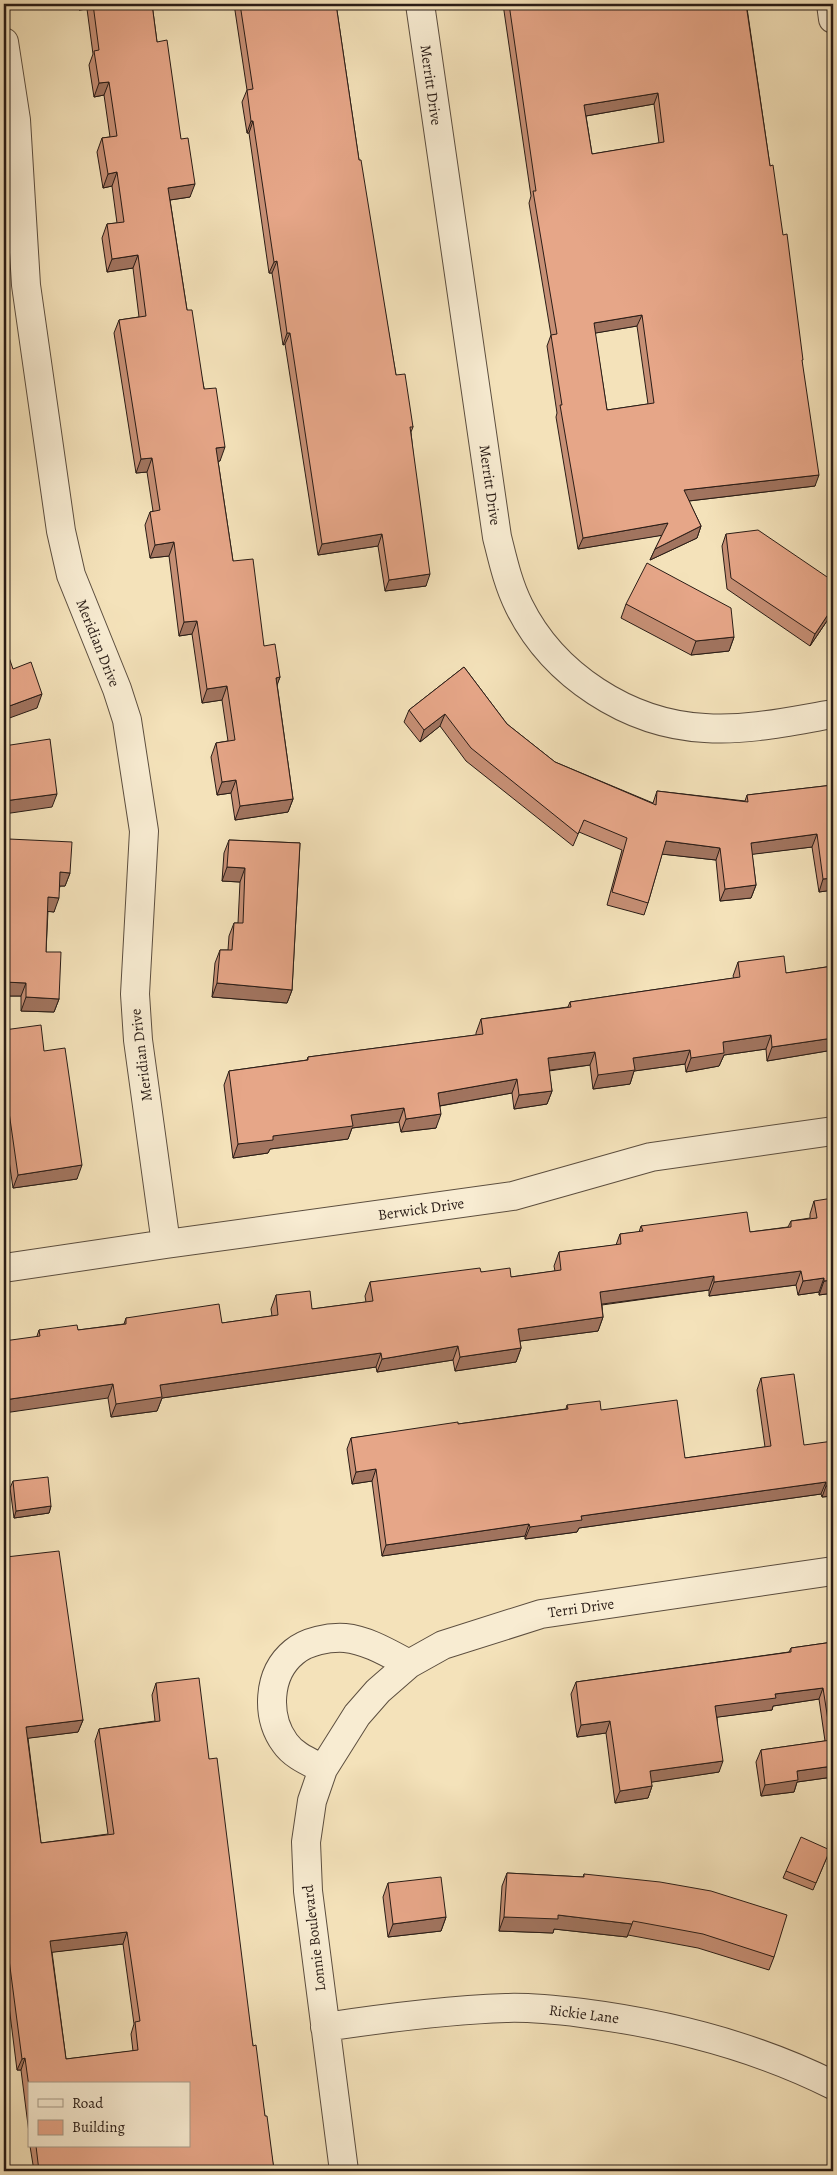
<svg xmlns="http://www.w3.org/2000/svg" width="837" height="2175" viewBox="0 0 837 2175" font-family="Alegreya,serif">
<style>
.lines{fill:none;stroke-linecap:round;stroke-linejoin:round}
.minor-casing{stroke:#5c4e3f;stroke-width:30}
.minor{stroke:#f8ecd2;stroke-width:28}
.wall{fill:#c68f75;stroke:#291c16;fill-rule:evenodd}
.shaded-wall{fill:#a1745f;stroke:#291c16}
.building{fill:#e6a688;stroke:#291c16;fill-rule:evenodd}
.labels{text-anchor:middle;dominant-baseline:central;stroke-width:4;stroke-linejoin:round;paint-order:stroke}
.street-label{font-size:15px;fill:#291c16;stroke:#f8ecd2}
</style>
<rect width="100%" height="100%" fill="#f4e2ba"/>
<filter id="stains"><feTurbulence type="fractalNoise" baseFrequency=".004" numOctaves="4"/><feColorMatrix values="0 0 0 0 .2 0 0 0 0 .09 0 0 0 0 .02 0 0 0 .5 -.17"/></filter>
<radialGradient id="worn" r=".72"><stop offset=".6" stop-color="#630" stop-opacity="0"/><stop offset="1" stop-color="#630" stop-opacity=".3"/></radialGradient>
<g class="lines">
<!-- minor casing -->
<g class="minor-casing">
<path id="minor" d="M420 4 497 537C503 561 508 584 519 606 553 675 628 724 705 728 748 731 791 721 833 714
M831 4 833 19
M4 42 16 120 26 285 61 531 71 575 117 689 127 720 144 831 135 994 138 1040 166 1244
M4 1268 166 1244 513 1196 651 1157 833 1131
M323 1769C310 1762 294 1756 285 1743 266 1717 267 1674 294 1652 307 1641 329 1637 345 1638 367 1640 390 1654 409 1664
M325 2027C385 2018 446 2010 506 2008 531 2007 557 2010 582 2013 668 2024 755 2046 833 2085
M344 2171 308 1891 306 1842 312 1801 323 1769 357 1715 378 1691 409 1664 443 1645 541 1614 833 1571"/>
</g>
<!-- minor -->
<use href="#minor" class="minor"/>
</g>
<!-- wall -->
<path class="wall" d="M78 4H152L157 42 190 197 170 200 187 310 220 461H218L233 561 264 646 280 677 277 684 293 799 288 812 235 820 231 793 217 795 211 757 216 743 228 741 222 700 202 703 192 634 179 636 169 556 150 558 145 525 150 512 153 511 147 472 136 473 114 333 119 320 139 317 133 268 107 272 102 238 107 224 117 223 112 186 103 188 97 152 102 138 110 137 104 95 94 97 89 65 93 54 87 9 79 10Z
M234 4H336L359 160 396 375 413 427 411 432 426 586 385 591 378 546 318 555 285 344 283 345 272 273H269L249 133H247L242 102 247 90Z
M503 4H748L747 8 770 166 802 364 815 486 689 501 701 526 697 538 650 560 662 535 578 549 556 417 557 413 547 346 551 335 529 203 531 196ZM654 104 659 143 592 154 586 116ZM637 326 648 404 607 410 595 333Z
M726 534 833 612 810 646 727 589 722 546Z
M626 604 734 637 729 651 691 655 621 618Z
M464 667 507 724 555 762 653 803 657 791 745 801 747 795 833 785V890L819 892 812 847 752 854 756 885 751 898 720 901 716 860 662 854 648 903 644 915 607 905 622 850 579 832 573 846 466 761 440 726 420 742 404 722 409 710Z
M9 839 70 873 65 886H60L54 912 48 911 46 952 59 999 54 1012 21 1011V996H4V853Z
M229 840 300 843 292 990 287 1003 212 997 215 963 220 950H228L229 936 234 923H238L240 882 222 881 224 853Z
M738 962 786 973 833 966V1050L767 1061 766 1049 724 1055 719 1066 686 1072 685 1064 634 1071 630 1084 593 1089 590 1065 549 1071 552 1091 547 1104 514 1109 512 1093 440 1106 436 1128 401 1132 399 1122 352 1128 348 1139 270 1149 268 1153 233 1158 224 1085 229 1071 307 1060 308 1057 476 1035V1033L481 1019 568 1007 570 1002 734 978 733 976Z
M4 1030 44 1051 77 1179 13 1188 4 1126Z
M814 1201 833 1293 819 1295V1292L798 1295 796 1285 709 1296V1290L602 1305 603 1317 598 1331 520 1341 521 1348 516 1362 455 1371 453 1360 377 1372 376 1367 162 1398 157 1411 111 1417 108 1398 37 1336 39 1330H78L124 1324 126 1318 222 1323 272 1316 271 1309 276 1295 312 1309 366 1302 365 1296 370 1282 481 1272 511 1277 555 1271 554 1266 559 1252 616 1245 620 1234 639 1232 641 1226 750 1232 788 1227 791 1221 810 1218V1214Z
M761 1378 804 1445 833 1496 822 1497 821 1494 579 1528 577 1532 525 1539V1536L382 1556 372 1481 352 1484 347 1449 351 1438 458 1424 566 1409 567 1405 601 1410 685 1458 765 1447 757 1390Z
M13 1481 51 1506 49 1513 14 1518 10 1488Z
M4 1536 6 1557 83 1720 78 1732 28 1738 41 1843 108 1834 95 1741 99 1729 155 1721 152 1695 156 1683 209 1759 253 2046 274 2170 273 2171H34L30 2146H189L29 2084V2133L21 2070H17L4 1966ZM123 1944 134 2024 131 2034 133 2051 66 2059 52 1952Z
M833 1642V1777L797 1782 794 1792 761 1796 756 1762 761 1750 825 1741 819 1699 773 1706 772 1710 717 1717 719 1772 651 1782 652 1786 648 1798 615 1803 606 1733 577 1737 571 1694 576 1682 789 1652 791 1648Z
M827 1857 813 1890 783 1878 786 1871Z
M507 1873 583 1877 584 1874 774 1957 769 1970 698 1948 628 1935 627 1937 554 1929 553 1933 499 1931 502 1886Z
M388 1883 446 1917 441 1931 388 1937 383 1897Z"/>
<!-- shaded-wall -->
<path class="shaded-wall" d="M82 4H89L87 9 79 10Z
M109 82 104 95 94 97 99 83Z
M658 93 654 104 580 117 584 105Z
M251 121H253L249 133H247Z
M117 172 112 186 103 188 108 174Z
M195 184 190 197 163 201 168 188Z
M138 255 133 268 107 272 112 259Z
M277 261 272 273H269L274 262Z
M642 315 637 326 590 334 594 323Z
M287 333H290L285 344 283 345Z
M225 447 220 461 211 462 216 448Z
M152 458 147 472 136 473 141 459Z
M819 475 815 486 680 502 684 490Z
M668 523 664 535 578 549 583 538Z
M701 526 697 538 650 560 655 549Z
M382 534 378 546 318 555 322 544Z
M174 542 169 556 150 558 155 545Z
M430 574 426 586 385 591 389 580Z
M833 607V612L810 646 815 634Z
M9 609 4 622V610Z
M197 621 192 634 179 636 184 622Z
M734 637 729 651 691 655 696 641Z
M280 677 275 691 276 678Z
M227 686 222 700 202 703 207 689Z
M42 694 37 708 4 720V708Z
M445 714 440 726 420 742 424 730Z
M236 780 231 793 217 795 222 782Z
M57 794 52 807 4 814V801Z
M293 799 288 812 235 820 240 806Z
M817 834 812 847 747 855 751 843Z
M666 841 720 848 716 860 661 854Z
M227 867 245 868 240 882 222 881Z
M60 872 70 873 65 886H55Z
M833 878V890L819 892 823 879Z
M756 885 751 898 720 901 725 889Z
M48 897 59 898 54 912 43 911Z
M4 982 26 983 21 996H4Z
M217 983 292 990 287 1003 212 997Z
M26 997 59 999 54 1012 21 1011Z
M771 1035 766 1049 724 1055 719 1066 686 1072 691 1058 723 1042Z
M833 1038V1050L767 1061 772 1047Z
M690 1050 685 1064 634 1071 630 1084 593 1089 598 1075 633 1058Z
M595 1052 590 1065 543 1071 548 1058Z
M517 1079 512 1093 433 1107 438 1093Z
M552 1091 547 1104 514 1109 519 1095Z
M404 1108 399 1122 352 1128 348 1139 270 1149 268 1153 233 1158 238 1144 273 1136 351 1115Z
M441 1114 436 1128 401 1132 406 1119Z
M82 1165 77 1179 13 1188 18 1175Z
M801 1271 796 1285 709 1296 714 1282Z
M714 1276 709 1290 595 1305 600 1292Z
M824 1278 819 1292 798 1295 803 1281Z
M833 1280V1293L819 1295 824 1281Z
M603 1317 598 1331 513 1342 518 1329Z
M458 1346 453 1360 377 1372 382 1359Z
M521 1348 516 1362 455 1371 460 1357Z
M381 1353 376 1367 162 1398 157 1411 111 1417 116 1404 160 1385Z
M113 1384 108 1398 4 1413V1400Z
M376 1469 372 1481 352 1484 356 1472Z
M826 1482 821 1494 579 1528 577 1532 525 1539 530 1527 581 1516Z
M833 1485V1496L822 1497 826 1486Z
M51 1506 49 1513 14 1518 16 1511Z
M529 1524 525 1536 382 1556 386 1545Z
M823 1688 819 1699 773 1706 772 1710 711 1718 715 1706 775 1694Z
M83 1720 78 1732 22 1739 26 1727Z
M610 1721 606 1733 577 1737 581 1725Z
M723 1761 719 1772 646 1783 650 1771Z
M833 1766V1777L797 1782 794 1792 761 1796 765 1785 797 1771Z
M652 1786 648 1798 615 1803 620 1791Z
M558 1915 632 1924 627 1937 554 1929 553 1933 499 1931 504 1917Z
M446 1917 441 1931 388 1937 393 1924Z
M127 1932 123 1944 46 1953 50 1941Z
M25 2058 21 2070H17L22 2059Z"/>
<!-- building -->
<path class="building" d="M93 4H152L157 42 167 40 181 139 188 138 195 184 168 188 187 310H192L204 389 216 388 225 447 216 448 233 561 253 559 264 646 275 644 280 677 276 678 293 799 240 806 236 780 222 782 216 743 235 740 227 686 207 689 197 621 184 622 174 542 155 545 150 512 160 510 152 458 141 459 119 320 146 316 138 255 112 259 107 224 124 222 117 172 108 174 102 138 117 136 109 82 99 83 94 51 99 50Z
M240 4H336L359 160H361L396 375 405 374 413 427H410L430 574 389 580 382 534 322 544 290 333H287L277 261 274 262 253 121H251L247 90 253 89Z
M509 4H746L770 166 773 165 783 235 787 234 803 360H802L819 475 684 490 701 526 655 549 668 523 583 538 560 405H562L551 335 557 334 533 191H536ZM658 93 664 142 592 154 584 105ZM642 315 654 403 607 410 594 323Z
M758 530 833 581V607L815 634 731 578 726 534Z
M647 563 731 608 734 637 696 641 626 604Z
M4 594 9 609 4 610Z
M4 643 13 669 31 662 42 694 4 708Z
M464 667 507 724 555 762 656 805 657 791 748 802 747 795 833 785V878L823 879 817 834 751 843 756 885 725 889 720 848 666 841 648 903 612 892 627 838 584 820 578 834 471 748 445 714 424 730 409 710Z
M50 739 57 794 4 801V746Z
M9 839 72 842 70 873 60 872 59 898 48 897 46 952H61L59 999 26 997V983L4 982V923H5Z
M229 840 300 843 292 990 217 983 220 950H232L234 923H243L245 868 227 867Z
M784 956 786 973 833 966V1038L772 1047 771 1035 723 1042 724 1053 691 1058 690 1050 633 1058 635 1070 598 1075 595 1052 548 1058 552 1091 519 1095 517 1079 438 1093 441 1114 406 1119 404 1108 351 1115 353 1126 273 1136V1140L238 1144 229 1071 308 1060V1057L483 1034 481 1019 571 1007 570 1002 740 977 738 962Z
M41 1025 44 1051 65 1048 82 1165 18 1175 6 1091H4V1030Z
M833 1198V1280L824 1281V1278L803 1281 801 1271 714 1282V1276L600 1292 603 1317 518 1329 521 1348 460 1357 458 1346 382 1359 381 1353 160 1385 162 1397 116 1404 113 1384 4 1400V1341L40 1336 39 1330 77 1325 78 1330 126 1324V1318L219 1304 222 1323 278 1315 276 1295 310 1291 312 1309 373 1301 370 1282 480 1268 481 1272 510 1268 511 1277 561 1270 559 1252 621 1244 620 1234 643 1231 641 1226 747 1212 750 1232 791 1227V1221L817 1218 814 1201Z
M794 1374 804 1445 833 1441V1485L826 1486V1482L581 1516 582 1520 530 1527 529 1524 386 1545 376 1469 356 1472 351 1438 458 1422V1424L568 1409 567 1405 600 1401 601 1410 677 1400 685 1458 771 1446 761 1378Z
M48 1477 51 1506 16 1511 13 1481Z
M4 1536 6 1557 59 1551 83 1720 26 1727 41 1843 114 1834 99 1729 160 1721 156 1683 199 1678 209 1759 217 1758 253 2046 256 2045 265 2116H267L274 2170H271V2171H39L36 2146H189V2084H29V2087L25 2058 22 2059 4 1921ZM127 1932 140 2021 135 2022 138 2050 66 2059 50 1941Z
M833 1642V1766L797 1771 798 1780 765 1785 761 1750 831 1740 823 1688 775 1694 776 1698 715 1706 723 1761 650 1771 652 1786 620 1791 610 1721 581 1725 576 1682 791 1652V1648Z
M801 1837 830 1850 816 1883 786 1871Z
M507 1873 584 1877V1874L660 1882 711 1891 787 1915 774 1957 703 1934 633 1921 632 1924 558 1915V1919L504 1917Z
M441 1877 446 1917 393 1924 388 1883Z
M599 2167 615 2171H598Z"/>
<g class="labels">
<!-- street labels -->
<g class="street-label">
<text transform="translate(431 85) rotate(82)">Merritt Drive</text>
<text transform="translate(490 485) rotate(82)">Merritt Drive</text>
<text transform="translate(98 643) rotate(68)">Meridian Drive</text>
<text transform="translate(141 1055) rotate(-97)">Meridian Drive</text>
<text transform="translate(421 1209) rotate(-8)">Berwick Drive</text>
<text transform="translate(581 1608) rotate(-8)">Terri Drive</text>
<text transform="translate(314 1938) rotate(-97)">Lonnie Boulevard</text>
<text transform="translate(584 2014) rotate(7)">Rickie Lane</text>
</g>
</g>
<!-- margin -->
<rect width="837" height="2175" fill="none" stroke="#f4e2ba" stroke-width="20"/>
<rect x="5" y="5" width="827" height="2165" fill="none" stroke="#291c16" stroke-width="2.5"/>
<rect x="10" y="10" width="817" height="2155" fill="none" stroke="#291c16"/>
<!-- legend -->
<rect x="28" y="2082" width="162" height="65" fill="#f8ecd2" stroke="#a59987"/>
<rect x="38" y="2099" width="25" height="8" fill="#f8ecd2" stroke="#a59987"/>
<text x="72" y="2108" font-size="15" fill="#291c16">Road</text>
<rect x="38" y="2120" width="25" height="15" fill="#e6a688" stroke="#a59987"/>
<text x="72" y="2132" font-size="15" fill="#291c16">Building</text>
<rect width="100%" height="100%" filter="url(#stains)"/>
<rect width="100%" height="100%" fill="url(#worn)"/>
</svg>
